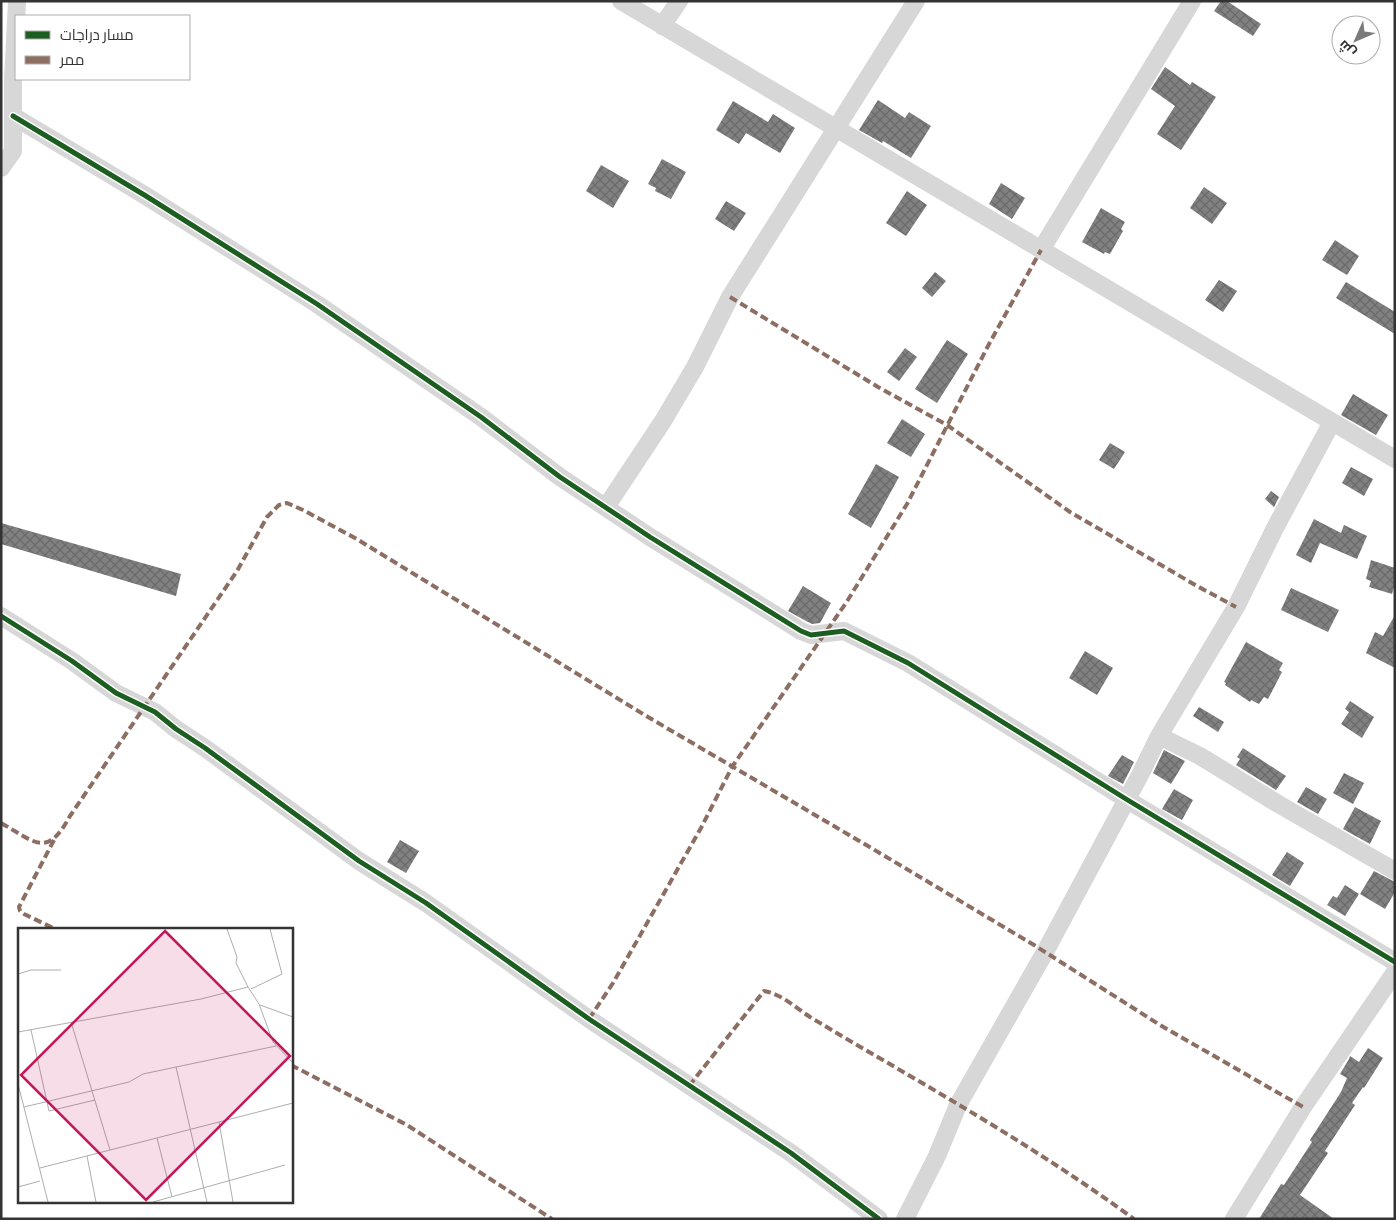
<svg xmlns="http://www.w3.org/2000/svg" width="1396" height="1220" viewBox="0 0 1396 1220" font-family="'Source Sans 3',Cairo,sans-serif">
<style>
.building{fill:url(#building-cross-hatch)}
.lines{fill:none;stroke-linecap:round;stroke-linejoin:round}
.minor{stroke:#d7d7d7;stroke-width:18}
.quiet{stroke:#8d6e63;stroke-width:4;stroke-dasharray:8 4;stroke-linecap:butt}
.cycleway-casing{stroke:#fff;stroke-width:8}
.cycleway{stroke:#1b5e20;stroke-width:5}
.inset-road{fill:none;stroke:#adadad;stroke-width:1}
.view{fill:#c2185b;fill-opacity:0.15;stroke:#c2185b;stroke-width:2.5}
.inset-edge{fill:none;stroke:#333;stroke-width:2.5}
</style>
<defs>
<pattern id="building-cross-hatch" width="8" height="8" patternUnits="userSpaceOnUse" patternTransform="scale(1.25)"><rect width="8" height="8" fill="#818181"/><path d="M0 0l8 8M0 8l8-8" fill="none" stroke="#6a6a6a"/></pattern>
</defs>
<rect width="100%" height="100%" fill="#fff"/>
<!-- building -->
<path class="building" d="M1221 1H1227L1261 24 1253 36 1214 11Z
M1165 67 1190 85 1192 82 1216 97 1181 150 1157 134 1175 106 1151 89Z
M878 100 905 118 909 112 931 126 911 158 883 141 882 143 859 130Z
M733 101 768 122 773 114 795 128 780 153 746 133 739 144 716 130Z
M662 159 686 172 671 199 655 191 656 188 648 184Z
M601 165 629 181 613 208 586 191Z
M1001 183 1025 198 1012 219 989 204Z
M1204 187 1227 203 1212 224 1190 208Z
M907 191 927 205 906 236 886 223Z
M726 201 746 213 734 231 715 219Z
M1101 208 1125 222 1121 229 1123 231 1110 254 1105 252 1104 254 1082 242Z
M1335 240 1359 256 1347 275 1322 260Z
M935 272 946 281 932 297 922 288Z
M1219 280 1237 291 1223 312 1205 300Z
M1346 282 1395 312V334L1336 298Z
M947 340 968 354 937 403 915 389Z
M905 348 917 357 899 381 887 372Z
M1353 394 1388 415 1376 435 1341 415Z
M902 419 925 434 911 457 887 443Z
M1110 443 1125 452 1114 469 1099 460Z
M876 464 899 477 871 528 848 514Z
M1351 467 1373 479 1364 496 1342 483Z
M1271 491 1279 497 1274 507 1265 499Z
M1314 519 1341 533 1344 525 1367 536 1357 559 1320 543 1311 563 1296 555Z
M1 523 181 574 176 596 1 544Z
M1371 560 1395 568V584L1392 594 1369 587 1371 581 1366 579Z
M803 586 831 603 820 623 812 624 806 621 788 611Z
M1291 588 1339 610 1328 632 1281 610Z
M1395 615V668L1366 653 1375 632 1383 636Z
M1246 642 1283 663 1279 670 1282 672 1268 699 1264 697 1259 704 1251 700 1250 702 1225 685 1226 683 1224 682Z
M1085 651 1113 668 1097 695 1069 678Z
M1350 701 1374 717 1362 738 1341 724 1349 712 1345 709Z
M1199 707 1224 722 1218 732 1193 716Z
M1243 748 1286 776 1276 790 1236 765 1240 759 1237 757Z
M1164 750 1185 761 1171 784 1153 773Z
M1122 755 1134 762 1123 784 1108 776Z
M1344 773 1364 783 1353 804 1333 793Z
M1306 787 1327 799 1318 814 1297 802Z
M1174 789 1193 800 1182 820 1162 809Z
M1355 807 1381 821 1370 844 1343 829Z
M400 840 419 851 406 873 387 862Z
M1287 852 1304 863 1290 886 1272 875Z
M1374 871 1395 882V892L1385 909 1360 894Z
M1345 885 1359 894 1345 916 1327 905 1333 896 1337 898Z
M1368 1048 1383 1058 1364 1088 1363 1087 1352 1103 1355 1105 1325 1151 1328 1153 1300 1195 1334 1219H1259L1281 1184 1284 1185 1312 1142 1310 1140 1341 1092 1347 1078 1340 1074 1349 1059 1350 1056 1359 1062Z"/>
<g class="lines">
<!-- minor -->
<path class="minor" d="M621 1 1395 459
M662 26 679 1
M13 116 146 196 317 304 481 417 560 477 650 537 801 631 811 635 844 631 908 663 1126 799 1395 962
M1 168 13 151V81L17 1
M1041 250 1192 1
M606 507 663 421 695 367 730 297 916 1
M1 616 72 661 116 693 155 712 176 729 205 748 359 861 426 903 589 1019 791 1153 879 1219
M1159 736 1200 756 1280 805 1395 871
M905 1219 937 1156 958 1105 1045 952 1141 773 1159 736 1236 607 1275 528 1332 422
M1234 1219 1303 1107 1395 972"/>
<!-- quiet -->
<path class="quiet" d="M730 297 878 387 947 425 1070 512 1197 586 1236 607
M1 823C35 842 47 859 70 816L237 571 267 517 279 505 287 503 303 510 355 538 648 717 873 849 1034 945 1160 1025 1303 1107
M54 840 19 907 20 911 24 914 55 929
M589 1019 613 983 701 828 732 767 846 603 907 504 988 346 1041 250
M291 1065 407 1125 552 1219
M689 1086 764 991C782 994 796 1008 810 1017 820 1023 830 1029 840 1035 939 1093 1040 1150 1134 1219"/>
<!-- cycleway casing -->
<g class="cycleway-casing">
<path id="cycleway" d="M13 116 146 196 317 304 481 417 560 477 650 537 801 631 811 635 844 631 908 663 1126 799 1395 962
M1 616 72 661 116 693 155 712 176 729 205 748 359 861 426 903 589 1019 791 1153 879 1219"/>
</g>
<!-- cycleway -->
<use href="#cycleway" class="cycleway"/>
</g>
<!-- overview -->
<g transform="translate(18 928)">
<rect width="275" height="275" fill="#fff"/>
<path class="inset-road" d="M209 1 219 29 218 35 230 59M0 46 13 42H43M233 61 264 46 252 1M242 77 275 89M53 94 92 222M13 102 31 183 77 172M0 104 183 71 230 59 241 76 255 114 275 135M158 139 189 274M0 156 30 274M6 179 111 154 125 146 258 118M201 194 215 274M139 210 154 269M69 228 78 274M22 240 275 175M0 259 22 253M135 274 267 237"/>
<path class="view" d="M147 3 272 128 128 272 3 147Z"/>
<rect width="275" height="275" class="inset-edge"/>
</g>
<!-- border -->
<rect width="1396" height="1220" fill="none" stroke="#333333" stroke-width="5"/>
<!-- legend -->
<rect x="15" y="15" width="175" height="65" fill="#ffffff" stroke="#adadad"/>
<rect x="25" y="31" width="25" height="8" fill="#1b5e20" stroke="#adadad"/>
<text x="60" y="40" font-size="15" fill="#333333">مسار دراجات</text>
<rect x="25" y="56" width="25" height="8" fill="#8d6e63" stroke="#adadad"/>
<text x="60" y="65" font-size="15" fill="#333333">ممر</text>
<!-- north arrow -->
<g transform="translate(1356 40) rotate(225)"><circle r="24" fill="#ffffff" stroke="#adadad"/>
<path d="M0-4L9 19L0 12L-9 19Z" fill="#7a7a7a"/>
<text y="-8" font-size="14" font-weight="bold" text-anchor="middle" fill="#333333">ش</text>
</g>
</svg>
